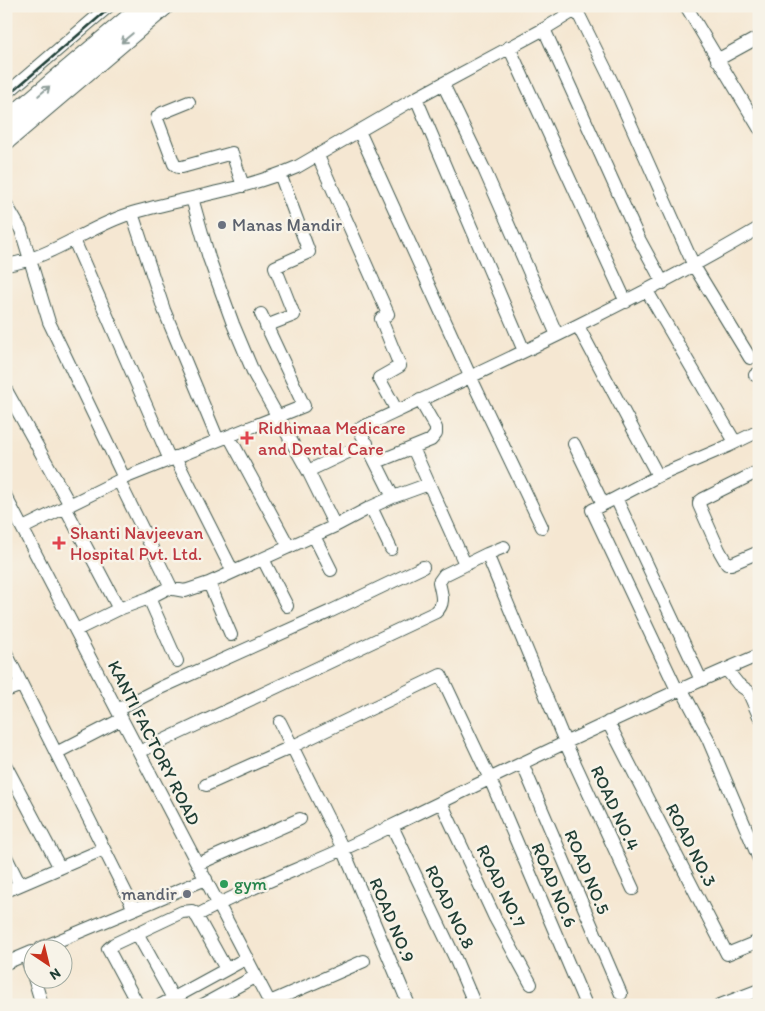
<svg xmlns="http://www.w3.org/2000/svg" width="765" height="1011" viewBox="0 0 765 1011" font-family="Itim,sans-serif">
<style>
.lines{fill:none;stroke-linecap:round;stroke-linejoin:round}
.canal{stroke:#59a9d3;stroke-width:10}
.minor-casing{stroke:#3f564c;stroke-width:14}
.highway-casing{stroke:#3f564c;stroke-width:21}
.minor{stroke:#fff;stroke-width:12}
.highway{stroke:#fff;stroke-width:19}
.rail{stroke:#1f3d34;stroke-width:2.5}
.oneway{stroke:#8f9e9a}
.worship-dot{fill:#6b7280;stroke:#f7f3e8;stroke-width:2}
.health-dot{fill:#e0444e;stroke:#f7f3e8;stroke-width:2}
.leisure-dot{fill:#2e9e5b;stroke:#f7f3e8;stroke-width:2}
.labels{text-anchor:middle;dominant-baseline:central;stroke-width:5;stroke-linejoin:round;paint-order:stroke}
.worship-label{font-size:18px;fill:#5b616d;stroke:#f7f3e8;text-anchor:start}
.health-label{font-size:18px;fill:#be3a42;stroke:#f7f3e8;text-anchor:start}
.street-label{font-size:18px;fill:#1f3d34;stroke:#f7f3e8}
.leisure-label{font-size:18px;fill:#27864d;stroke:#f7f3e8;text-anchor:start}
</style>
<rect width="100%" height="100%" fill="#f7f3e8"/>
<filter id="ink" filterUnits="userSpaceOnUse"><feTurbulence type="fractalNoise" baseFrequency=".02" numOctaves="2"/><feDisplacementMap in="SourceGraphic" scale="10" xChannelSelector="R" yChannelSelector="G"/><feConvolveMatrix kernelMatrix="1 2 1 2 8 2 1 2 1" color-interpolation-filters="sRGB"/></filter>
<filter id="wash" filterUnits="userSpaceOnUse"><feTurbulence type="fractalNoise" baseFrequency=".0096" numOctaves="4" result="noise"/><feDisplacementMap in="SourceGraphic" scale="20" xChannelSelector="R" yChannelSelector="G"/><feGaussianBlur stdDeviation="1.12" result="paint"/><feColorMatrix in="noise" values="0 0 0 0 0 0 0 0 0 0 0 0 0 0 0 0 0 1.4 0 .05"/><feComposite in="paint" operator="in"/></filter>
<g filter="url(#wash)">
<rect width="100%" height="100%" fill="#f5e7d2"/>
<g class="lines">
<!-- canal -->
<path class="canal" d="M744 1005 759 999"/>
</g>
</g>
<g filter="url(#ink)">
<g class="lines">
<!-- minor casing -->
<g class="minor-casing">
<path id="minor" d="M686 6 759 128
M576 9 611 80 694 266 750 358
M544 29 638 237 663 283
M509 47 626 302
M717 60 759 37
M443 84 484 169 557 335
M6 94 109 6
M416 98 524 351
M189 102 162 113 158 116 157 119 174 164 178 167H182L232 153 243 186
M359 131 470 376 542 527
M318 156 388 314 381 319 400 366 379 378 397 411
M192 198 209 258 233 324 254 374 308 471 335 526
M6 204 21 230 49 322 124 478
M132 213 164 310 218 440
M74 240 170 460
M6 265C52 258 89 226 132 213 187 197 244 190 297 167L416 98 544 29 582 6
M647 291 735 442
M266 326 294 315 275 267 309 252 280 174
M578 326 658 476 728 446 759 431
M755 375 759 373
M6 390 70 505
M229 436 289 547
M574 444 603 504
M413 448 429 484
M175 457 233 572
M377 462 431 440 436 434V428L420 400
M308 471 367 443
M759 471 703 499 699 502V505L719 550 727 564H731L759 552
M658 476 616 498 701 680
M119 481 172 589
M6 497 271 1005
M616 498 592 510 677 690
M65 507 119 609
M371 507 393 497
M23 528 124 478 304 406 261 314
M314 536 331 570
M504 547 487 554 565 742 633 889
M263 559 287 606
M465 564 429 484 393 497 359 429C494 366 630 304 759 228
M209 583 231 635
M149 598 168 588 185 591 209 583 335 526 371 507 391 549
M76 630 119 609 149 598 177 661
M6 653 134 909
M726 669 738 684 748 691 759 716
M681 688 708 739 759 859
M6 691 22 685
M117 710 160 688 329 612 423 567
M280 722 343 849 409 1005
M608 722 727 954 759 941
M139 752 436 612C446 603 441 593 439 582L444 575 487 554
M56 753 122 719
M522 763 621 994
M6 766 60 868
M206 785 289 748 441 675 490 779 586 1005
M441 802 495 918 531 984
M392 826 455 958 475 1005
M6 857 20 885
M198 864 300 819
M6 891 104 849
M196 916C250 886 309 866 365 839 495 776 626 712 759 655
M137 933 173 998
M41 948 206 879
M26 955 32 974
M6 963 32 952
M34 978 42 1005
M270 1002 364 961
M138 1005 108 949 114 944 182 912 192 911 195 913 226 969
M161 1005 247 958
M203 1005 256 976
M720 1005 759 990"/>
</g>
<!-- highway casing -->
<g class="highway-casing">
<path id="highway" d="M6 122 144 6
M6 140 164 6"/>
</g>
<!-- minor -->
<use href="#minor" class="minor"/>
<!-- highway -->
<use href="#highway" class="highway"/>
<!-- rail -->
<path class="rail" d="M6 97 112 6"/>
</g>
<!-- one-way arrows -->
<defs><path id="oneway-shaft" d="M-6 0H5M1.5-3L5.5 0L1.5 3" fill="none" stroke-width="1.6" stroke-linecap="round" stroke-linejoin="round" transform="scale(1.25)"/></defs>
<g class="oneway">
<use href="#oneway-shaft" transform="translate(127 38) rotate(140)"/>
<use href="#oneway-shaft" transform="translate(44 91) rotate(-40)"/>
</g>
</g>
<!-- markers -->
<g class="worship-dot">
<circle cx="222" cy="225" r="5"/>
<circle cx="187" cy="894" r="5"/>
</g>
<g class="health-dot">
<path d="M244.5 430.5h5v5h5v5h-5v5h-5v-5h-5v-5h5z"/>
<path d="M56.5 535.5h5v5h5v5h-5v5h-5v-5h-5v-5h5z"/>
</g>
<circle class="leisure-dot" cx="224" cy="884" r="5"/>
<g class="labels">
<!-- worship labels -->
<g class="worship-label">
<text x="232" y="225">Manas Mandir</text>
<text x="177" y="894" text-anchor="end">mandir</text>
</g>
<!-- health labels -->
<g class="health-label">
<text x="258" y="428">Ridhimaa Medicare<tspan x="258" dy="21">and Dental Care</tspan></text>
<text x="70" y="533">Shanti Navjeevan<tspan x="70" dy="21">Hospital Pvt. Ltd.</tspan></text>
</g>
<!-- street labels -->
<g class="street-label">
<text transform="translate(154 743) rotate(63)">KANTI FACTORY ROAD</text>
<text transform="translate(615 808) rotate(65)">ROAD NO.4</text>
<text transform="translate(691 845) rotate(63)">ROAD NO.3</text>
<text transform="translate(587 872) rotate(67)">ROAD NO.5</text>
<text transform="translate(554 885) rotate(67)">ROAD NO.6</text>
<text transform="translate(501 886) rotate(64)">ROAD NO.7</text>
<text transform="translate(450 907) rotate(64)">ROAD NO.8</text>
<text transform="translate(392 920) rotate(67)">ROAD NO.9</text>
</g>
<!-- leisure labels -->
<g class="leisure-label">
<text x="234" y="884">gym</text>
</g>
</g>
<!-- margin -->
<rect width="765" height="1011" fill="none" stroke="#f7f3e8" stroke-width="25"/>
<!-- north arrow -->
<g transform="translate(48 964) rotate(145)"><circle r="24" fill="#f7f3e8" stroke="#a1aaa0"/>
<path d="M0-4L9 19L0 12L-9 19Z" fill="#c8321e"/>
<text y="-8" font-size="14" font-weight="bold" text-anchor="middle" fill="#1f3d34">N</text>
</g>
</svg>
